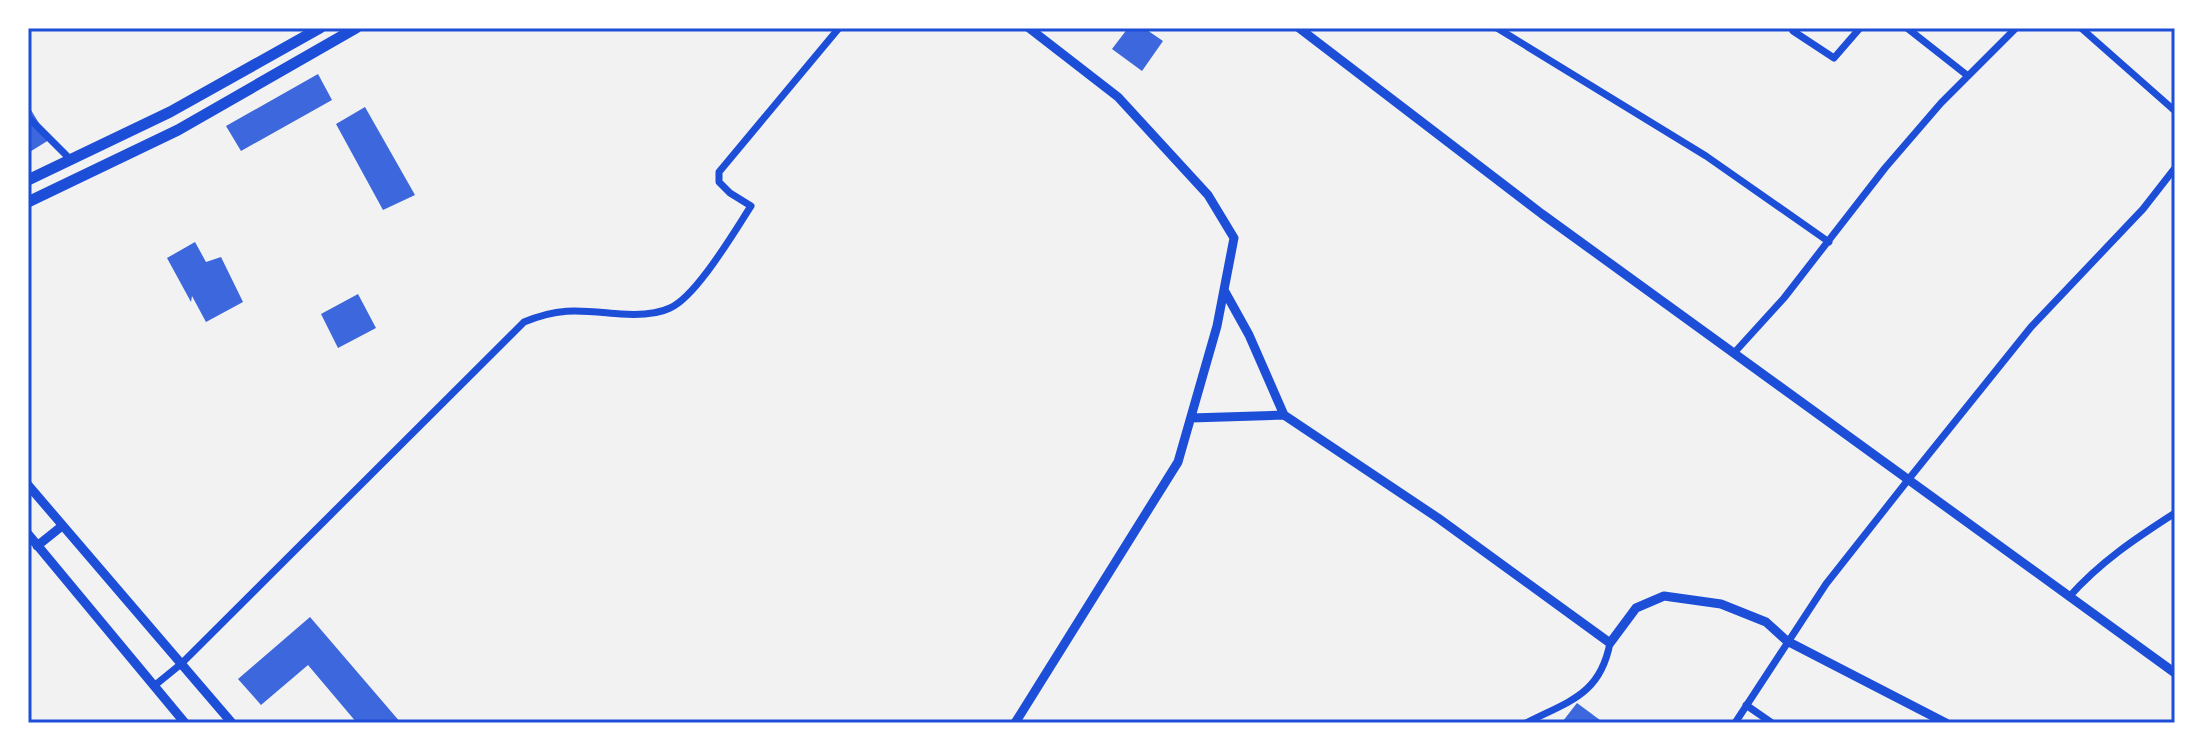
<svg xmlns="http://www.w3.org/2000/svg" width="2203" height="751" viewBox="0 0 2203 751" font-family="'Sofia Sans Condensed',sans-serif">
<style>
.building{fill:#3d67dc}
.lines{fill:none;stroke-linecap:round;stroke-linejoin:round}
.minor{stroke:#1d4ed8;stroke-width:7}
.tertiary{stroke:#1d4ed8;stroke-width:9}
.primary{stroke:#1d4ed8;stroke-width:11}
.neatline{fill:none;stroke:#1d4ed8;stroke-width:3}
</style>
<rect width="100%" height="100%" fill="#f2f2f2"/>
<!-- building -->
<path class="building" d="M1128 28H1144L1163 41 1142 71 1112 49Z
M318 74 332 100 241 151 226 126Z
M28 105 49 140 28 153Z
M365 107 415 195 383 210 336 124Z
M195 242 206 262 221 257 243 302 206 322 192 296 191 302 167 258Z
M358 294 376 328 338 348 321 314Z
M310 617 401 723H357L308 665 261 705 238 679Z
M1577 703 1604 723 1563 721Z"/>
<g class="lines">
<!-- minor -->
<path class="minor" d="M1497 28 1706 156 1829 242
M1907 28 1968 76
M2081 28 2175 111
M1793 31 1834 58 1860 28
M28 117 71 160
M1734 353 1784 298 1885 168 1941 103 2016 28
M2069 597C2100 562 2136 538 2175 513
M154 686 181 664 524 322C562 306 583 311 621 314 637 315 656 315 670 308 696 297 734 232 751 206L730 193 719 182V172L839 28
M1746 705 1772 723
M1526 723C1569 701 1600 695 1610 643
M1735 723 1826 584 1908 480 2031 327 2143 209 2175 168"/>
<!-- tertiary -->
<path class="tertiary" d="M1299 28 1542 214 2175 673
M1224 290 1249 335 1284 415
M1191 418 1284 415 1438 518 1610 643 1636 608 1664 596 1721 604 1766 622 1787 641 1946 723
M28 485 232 723
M28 534 185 723
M37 546 62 526
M1015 723 1178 462 1217 326 1234 238 1208 195 1118 97 1029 28"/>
<!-- primary -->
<path class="primary" d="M28 180 170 112 320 28
M28 202 178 130 356 28"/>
</g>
<!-- border -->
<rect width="2203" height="751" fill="none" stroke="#ffffff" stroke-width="60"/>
<rect x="30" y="30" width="2143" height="691" class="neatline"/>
</svg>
